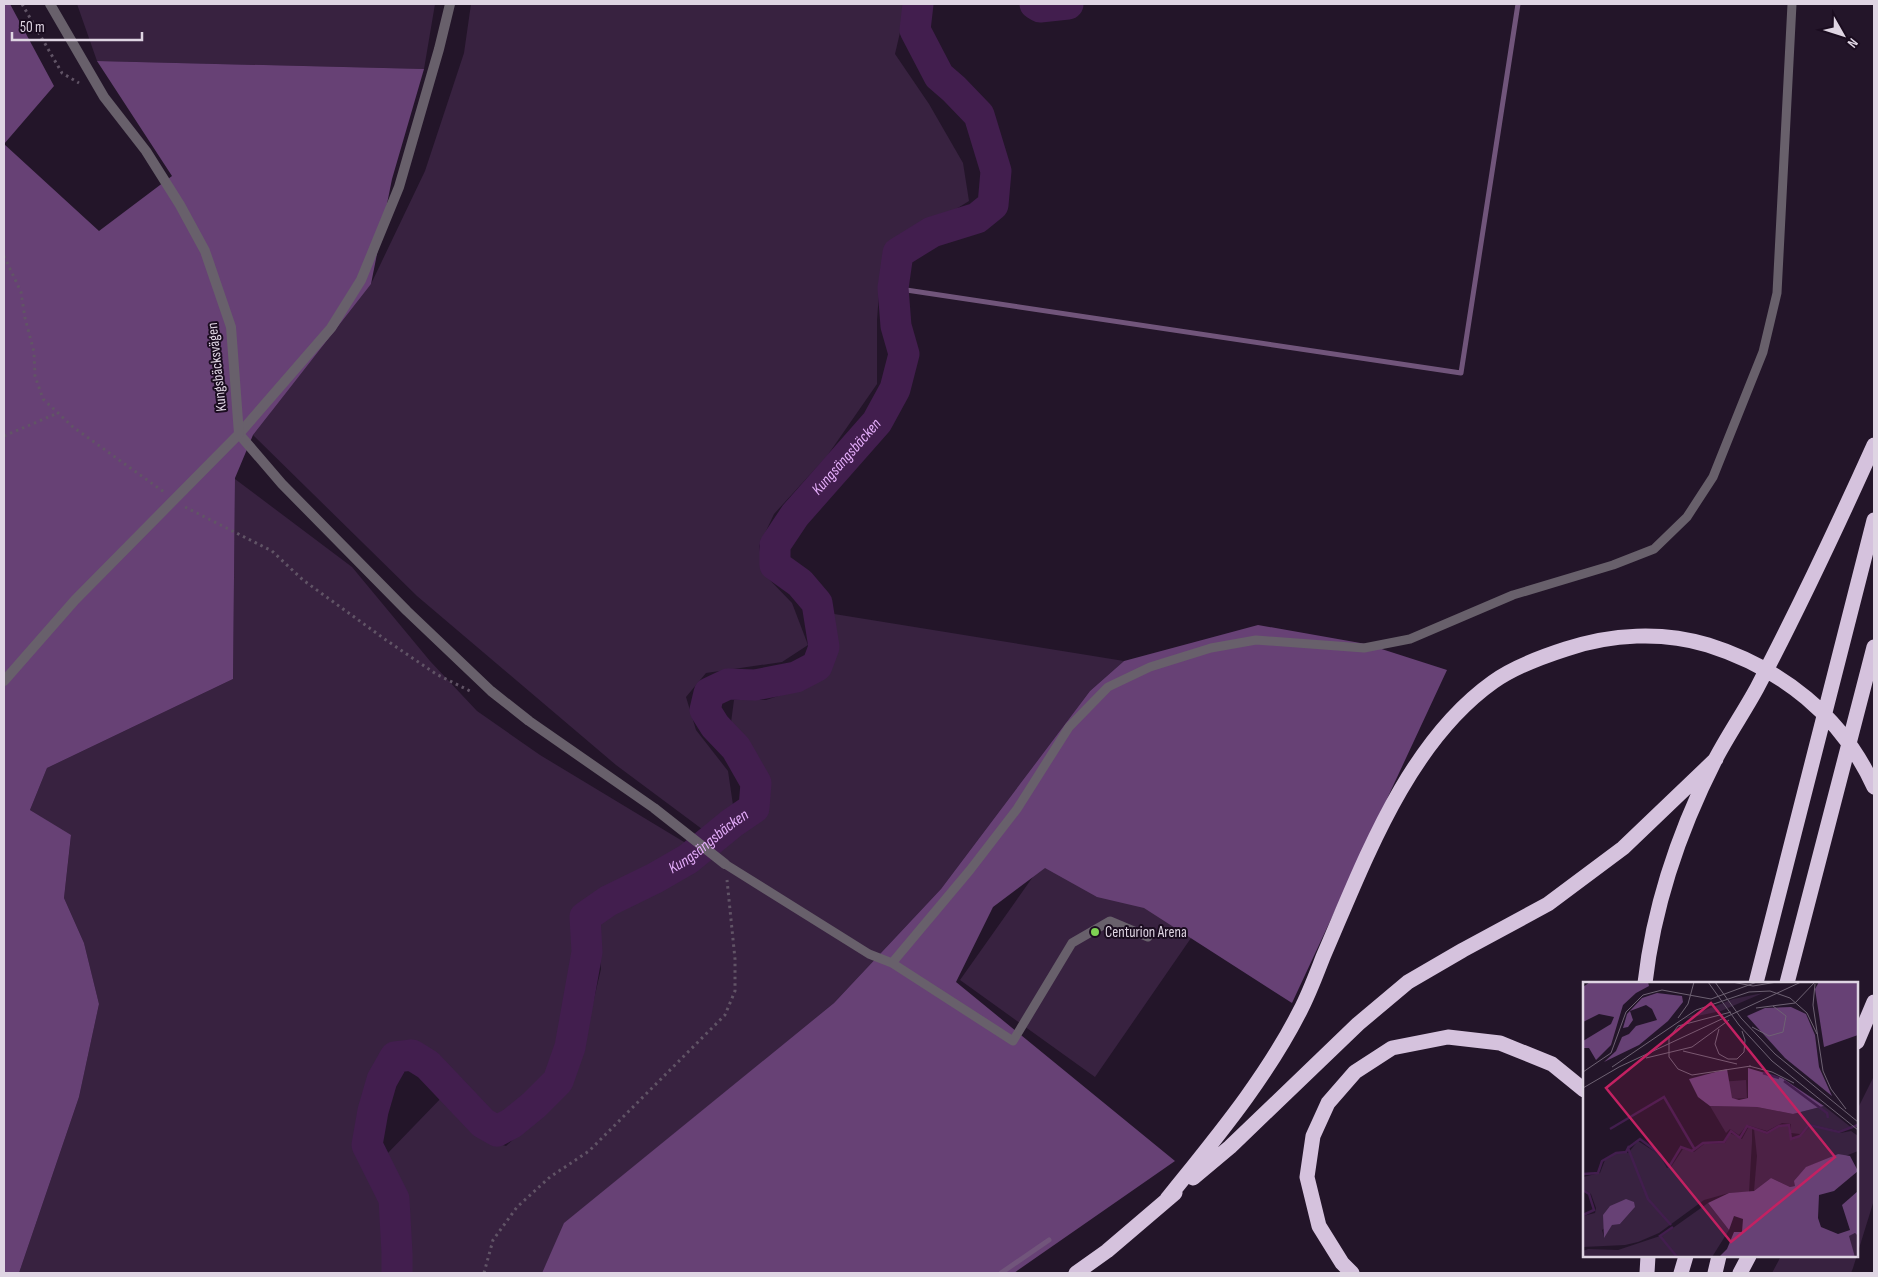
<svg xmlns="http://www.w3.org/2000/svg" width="1878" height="1277" viewBox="0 0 1878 1277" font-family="'Sofia Sans Condensed',sans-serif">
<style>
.green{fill:#382240}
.forest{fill:#674175}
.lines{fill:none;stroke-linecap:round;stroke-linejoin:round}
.stream{stroke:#71557b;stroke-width:5}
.river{stroke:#421e4e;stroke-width:31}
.path{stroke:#615466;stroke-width:3;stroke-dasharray:2.5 4;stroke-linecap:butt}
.service{stroke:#68606b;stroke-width:9}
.minor{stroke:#68606b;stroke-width:10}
.tertiary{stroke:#68606b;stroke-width:10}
.motorway{stroke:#d5c2dd;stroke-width:15}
.poi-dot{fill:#7ed153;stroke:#1a0c1f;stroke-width:2}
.labels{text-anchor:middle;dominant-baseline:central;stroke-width:4;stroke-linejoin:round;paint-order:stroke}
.street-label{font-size:15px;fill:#dfd5e3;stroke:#1a0c1f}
.poi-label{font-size:15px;fill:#dfd5e3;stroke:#1a0c1f;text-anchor:start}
.water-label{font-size:16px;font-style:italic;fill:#e6aefc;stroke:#1a0c1f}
.inset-river{fill:none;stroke:#421e4e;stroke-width:2.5}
.inset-road{fill:none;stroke:#6e6273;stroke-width:1}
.view{fill:#c32162;fill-opacity:0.15;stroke:#c32162;stroke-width:2.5}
.inset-edge{fill:none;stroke:#dfd5e3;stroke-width:2.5}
</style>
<rect width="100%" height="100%" fill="#231529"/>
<!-- green -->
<path class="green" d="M77 4H435L424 69 97 61Z
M471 4H909L905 11 895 54 929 104 963 163 969 201 922 230 881 267 877 320V384L827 456 774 514 759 546 764 574 792 603 808 645 782 662 706 673 686 697 696 730 728 771 733 805 710 835 616 765 417 596 253 435 270 413 289 362 371 284 425 171 464 53Z
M235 479 352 567 430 661 477 711 540 755 694 848 661 870 592 902 574 915 580 973 575 1003 562 1056 549 1086 512 1116 493 1122 478 1109 453 1077 417 1044 393 1050 375 1077 365 1109 359 1151 387 1202 390 1273H19L79 1097 99 1004 84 943 64 898 71 836 30 810 47 768 233 679Z
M828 613 1124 661 1090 691 941 889 834 1003 565 1223 542 1273H407L404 1195 392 1166 386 1155 445 1094 453 1108 480 1138 506 1146 566 1090 582 1050 601 969 597 926 663 880 702 862 731 837 760 817 765 790 754 754 730 730 734 700H766L805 687 831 670 834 646Z
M1049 854 1238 870 1095 1077 960 980Z
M1874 1076V1200L1853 1268 1851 1273H1772L1781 1256H1857V1110Z"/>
<!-- forest -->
<path class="forest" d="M4 4H10L54 86 4 144 99 231 172 176 97 61 424 69 392 179 371 284 253 435 235 478 233 679 47 768 30 810 71 835 64 898 84 943 99 1004 79 1097 19 1273H4Z
M1258 625 1366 644 1447 670 1292 1003 1144 908 1097 897 1045 868 993 907 956 982 1175 1161 1014 1273H542L564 1223 834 1003 941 889 1090 691 1124 661Z"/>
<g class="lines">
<!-- stream -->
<path class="stream" d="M893 288 1461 373 1518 4
M1001 1273 1049 1240"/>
<!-- river -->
<g class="river">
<path d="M1035 4 1040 7 1068 4"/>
<path id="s1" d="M397 1273V1253L394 1199 367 1145 373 1111 382 1080 395 1057 412 1055 428 1065 483 1123 497 1131 512 1123 534 1105 558 1081 570 1047 587 952 585 917 608 901 655 878 688 859 732 823 754 808 756 783 736 748 715 726 705 710 709 693 728 684 755 685 796 677 817 666 824 647 817 603 800 583 775 565V545L795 515 877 422 895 389 904 354 896 326 893 288 898 253 932 232 977 218 993 205 996 171 979 115 954 89 939 76 915 30 918 4"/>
</g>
<!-- path -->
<path class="path" d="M22 4 62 73 79 83
M4 256 21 292 25 318 34 352 35 376 43 399 73 427 164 492
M4 436 58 413
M185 507 272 551 303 580 386 640 436 674 470 691
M484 1273 493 1240 517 1207 550 1177 589 1151 725 1015 735 991V959L727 880"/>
<!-- service -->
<path class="service" d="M725 864 869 954 892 963 970 870 1017 809 1069 727 1108 687 1150 667 1211 648 1256 640 1364 648 1410 639 1513 595 1613 565 1654 549 1687 517 1713 477 1763 352 1777 293 1792 4
M892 963 1013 1041 1072 943 1110 921 1148 937"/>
<!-- minor -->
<path class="minor" d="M450 4 439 49 399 187 361 280 331 328 239 434 282 484 407 611 491 691 529 721 654 808 725 864"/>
<!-- tertiary -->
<path class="tertiary" d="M4 681 75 600 239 434 231 327 205 251 180 205 146 151 104 97 50 4"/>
<!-- motorway -->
<path class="motorway" d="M1645 983C1654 904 1679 831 1715 760 1728 735 1744 712 1757 688 1799 608 1837 527 1874 445
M1756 983 1874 520
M1787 983 1874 647
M1857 1042 1874 1002
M1193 1178 1230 1147 1358 1024 1408 982 1463 950 1548 904 1623 848 1716 759
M1167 1199C1215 1139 1265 1080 1300 1011 1309 994 1316 975 1323 957 1364 863 1406 744 1493 682 1514 667 1541 657 1566 649 1611 634 1662 631 1708 645 1781 668 1842 716 1874 787
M1076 1273 1107 1251 1175 1193
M1352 1273 1342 1263 1319 1226 1307 1177 1313 1136 1328 1103 1355 1072 1392 1048 1448 1037 1500 1043 1552 1064 1584 1090
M1647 1273 1648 1256
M1681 1273 1686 1256
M1715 1273 1719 1256
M1740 1273 1749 1256"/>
</g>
<!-- markers -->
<circle class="poi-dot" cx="1095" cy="932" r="5"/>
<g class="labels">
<!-- street labels -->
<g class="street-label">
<text transform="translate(217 367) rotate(-96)">Kungsbäcksvägen</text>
</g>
<!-- poi labels -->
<g class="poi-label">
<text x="1105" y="932">Centurion Arena</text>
</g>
<!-- water labels -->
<g class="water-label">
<text stroke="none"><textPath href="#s1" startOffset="1310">Kungsängsbäcken</textPath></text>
<text stroke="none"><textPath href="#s1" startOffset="752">Kungsängsbäcken</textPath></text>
</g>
</g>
<!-- overview -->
<g transform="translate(1583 982)">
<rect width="275" height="275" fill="#231529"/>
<path d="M180 11 138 29 100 37 150 17ZM163 98 164 116 148 117 137 100ZM127 124 174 125 210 132 241 124 269 146 256 149 226 142 217 152 208 151V142L199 141 184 149 164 143 156 153 147 147 143 151ZM228 143 257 151 268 149 275 154V169L260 175 255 172 224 185 212 199V204L207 205 188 196 171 209 174 174 171 147 184 152 197 144H205L208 158 218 154ZM165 146H169V159L166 210 146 211 121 218 76 251 55 260 42 263 0 265V234L12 231 13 226 8 212 0 207V195L17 191 22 178 35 170 45 171 55 159 77 173 84 186 88 185 100 167 111 170 121 162 142 161 147 151 159 157ZM52 225 37 242H29L21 255 19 248ZM125 221 146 248 129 275H0V269L5 267 35 268 80 253ZM272 251 275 254V275H272L265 254Z" fill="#382240" fill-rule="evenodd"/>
<path d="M7 0H65L66 4 53 11 40 23 28 63 13 78 6 66H0V59L28 42 31 35 16 32 0 40V5ZM236 0H275V53L241 65 232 7ZM74 11 99 14 100 20 85 39 56 63 21 80 33 69 39 55 46 52 53 44 74 38 69 27 63 23 47 29 50 38 45 45 40 46 44 32 59 16ZM208 25 223 32 232 53 236 85 249 114 202 76 164 34 182 26ZM165 86 199 96 241 124 210 132 174 125 127 124 115 115 106 97 144 87 149 116 156 118 165 116ZM255 172 267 174 275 189 251 209 236 213 235 236 238 245 255 252 267 248 259 223 275 209V254L272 251 266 254 272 275H136L144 267 151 250H159L160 237 151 234 146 248 125 221 146 211 171 209 188 196 207 205 212 204 211 199 223 185ZM43 217 51 220 52 225 37 242 29 243 21 256 20 233 27 224Z" fill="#674175"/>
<path class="inset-river" d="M180 91 196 96M201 99 244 131 245 136M27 147 81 115 112 168M45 166 57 157 77 172 86 185 98 165 109 169 120 161 141 160 148 149 157 156 164 144 184 151 196 144 206 143 208 157 217 154 226 143 256 150 275 143M0 192 15 191 19 179 33 171 43 170 45 166 65 217 88 243M0 208 6 212 11 228 0 233M90 245 77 254 94 275"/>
<path class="inset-road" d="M125 0 156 43 189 79 275 148M132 0 158 36 192 72 275 140M149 0 170 4 194 0M232 2 230 23 240 89 248 107 263 127M173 26 212 21 232 0M148 30 95 44 86 56V75L95 87 109 93 168 84M95 36 105 22 111 0M169 45 186 54 200 50 203 34 190 24M136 47 132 62 136 72 145 77H154L161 70 162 58 159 49M100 69 154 82M63 76 109 65 146 38M166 84 189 90 211 101M29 85 113 28 166 10 187 9 207 16 224 31 234 52M0 90 28 71 43 30 60 13 79 8 128 17 174 0M0 106 36 85 218 0"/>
<path class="view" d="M128 21 252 175 148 260 23 106Z"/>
<rect width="275" height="275" class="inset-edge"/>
</g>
<!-- border -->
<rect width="1878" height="1277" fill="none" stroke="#dfd5e3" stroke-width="10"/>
<!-- north arrow -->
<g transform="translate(1843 35) rotate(129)" stroke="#1a0c1f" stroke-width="4" paint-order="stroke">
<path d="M0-4L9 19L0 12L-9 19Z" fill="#dfd5e3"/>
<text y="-8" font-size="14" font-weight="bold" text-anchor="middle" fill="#dfd5e3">N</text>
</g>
<!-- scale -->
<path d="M12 32v8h130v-8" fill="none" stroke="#dfd5e3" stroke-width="2.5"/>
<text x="20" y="32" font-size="15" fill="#dfd5e3" stroke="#1a0c1f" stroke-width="4" paint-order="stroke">50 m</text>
</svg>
